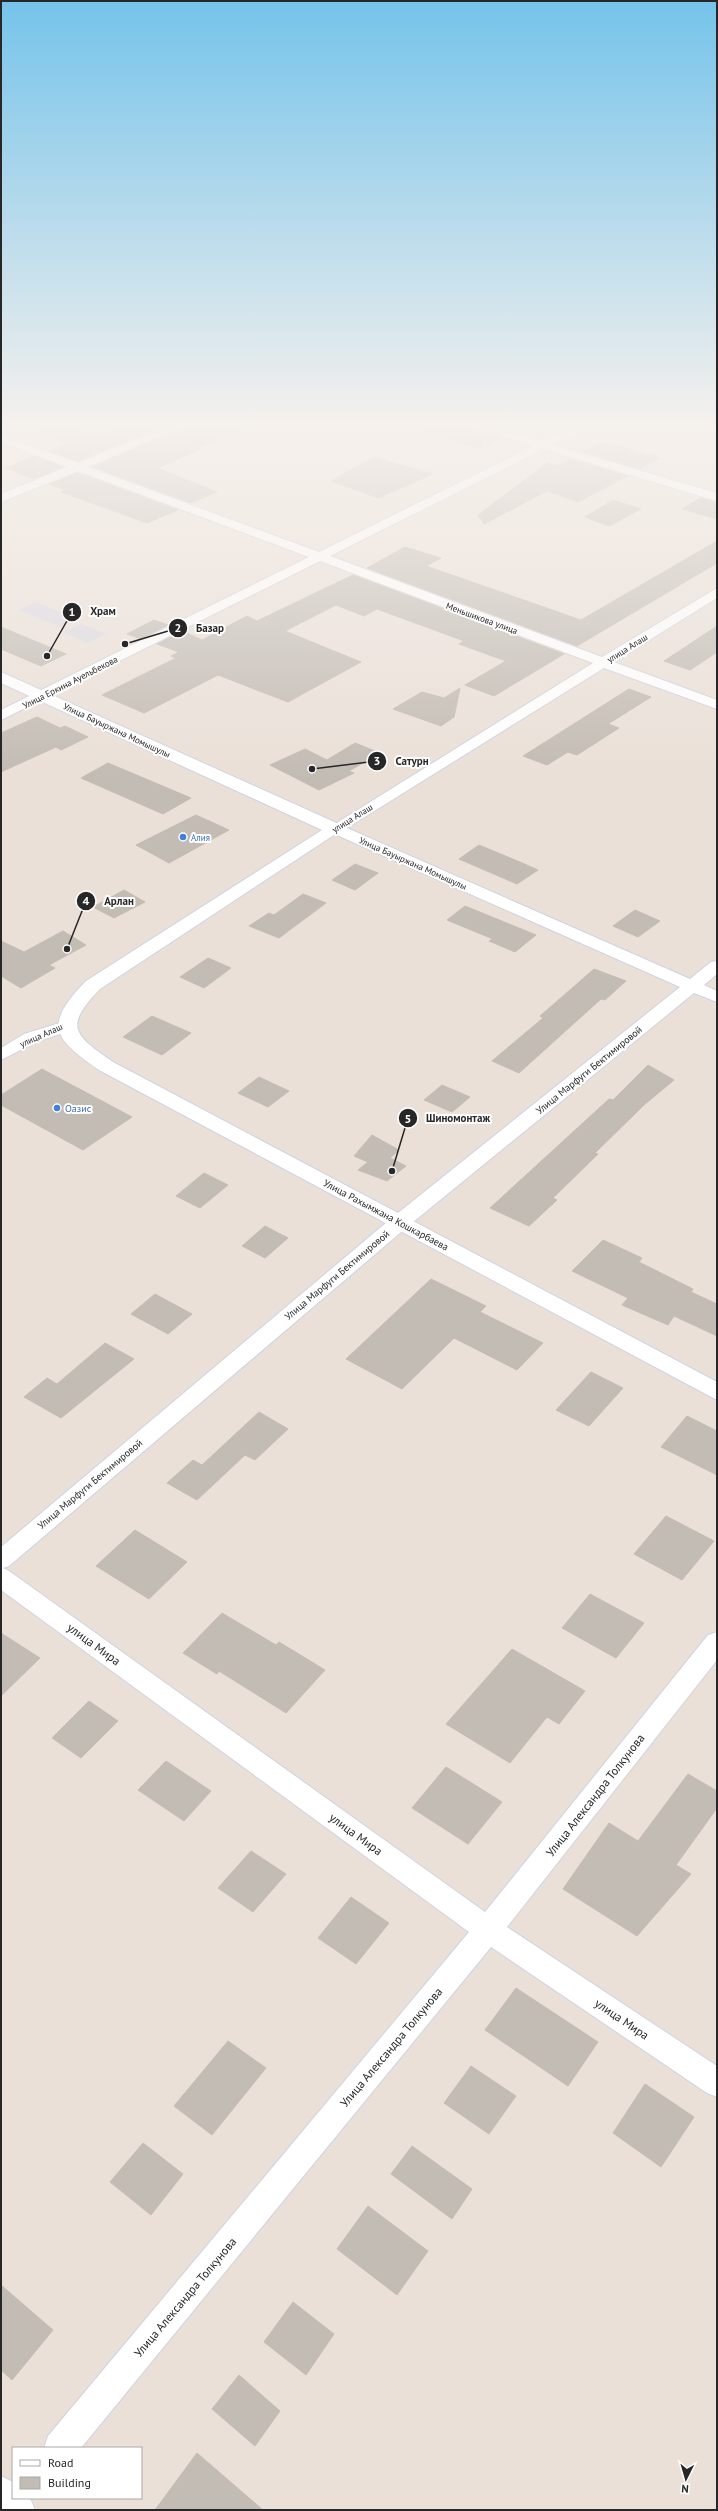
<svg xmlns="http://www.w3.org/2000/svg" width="718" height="2511" viewBox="0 0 718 2511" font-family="'PT Sans',sans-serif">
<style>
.industrial{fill:#dbd9e2}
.building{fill:#c2bcb4;stroke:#c5bcb2}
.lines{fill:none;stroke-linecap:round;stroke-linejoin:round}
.street-casing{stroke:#ced3e1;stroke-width:2}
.secondary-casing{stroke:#ced3e1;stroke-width:2}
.street{fill:#fff;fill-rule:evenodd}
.secondary{fill:#fff;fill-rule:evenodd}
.shop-dot{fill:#3f7fe0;stroke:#fff;stroke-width:1.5}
.labels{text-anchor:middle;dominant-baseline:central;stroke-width:4;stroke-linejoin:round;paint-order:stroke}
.far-street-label{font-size:9px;fill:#272727;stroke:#fff}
.far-shop-label{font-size:9px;fill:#366cbe;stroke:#fff;text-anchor:start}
.street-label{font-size:10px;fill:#272727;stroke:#fff}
.shop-label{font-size:10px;fill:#366cbe;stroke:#fff;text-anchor:start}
.near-street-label{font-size:12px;fill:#272727;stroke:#fff}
.leader{fill:none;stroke:#272727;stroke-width:1.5}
.callout-dot{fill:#272727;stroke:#fff;stroke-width:1.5}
.mark-label{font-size:12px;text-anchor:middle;font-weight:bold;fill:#fff}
.callout-label{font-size:11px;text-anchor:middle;font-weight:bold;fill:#272727;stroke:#fff;stroke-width:4;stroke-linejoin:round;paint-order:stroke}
</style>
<rect width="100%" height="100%" fill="#eae0d8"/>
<!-- industrial -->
<path class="industrial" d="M36 602 77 619 60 627 18 610Z
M81 624 106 634 88 643 63 632Z"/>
<!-- building -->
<path class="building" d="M36 422H57L98 436 128 422H174L78 461 49 451 67 444 33 428Z
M194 422 259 423 196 448 201 449 157 468 217 492 191 503 92 467Z
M410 422H459L461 425 501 438 480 449 409 426Z
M481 422H533L514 431Z
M602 442 659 458 639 469 583 452Z
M35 456 63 467 34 479 5 468Z
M374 457 433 474 378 498 331 481Z
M571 459 627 476 578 502 547 491 484 524 478 515 547 463 557 466Z
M78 473 178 510 147 523 61 492 66 490 49 484Z
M701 498 717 502V519L682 509Z
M613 500 641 509 609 526 585 517Z
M717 541V563L577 646 367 568 405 547 441 558 426 566 581 620Z
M353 575 564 654 494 696 465 685 506 661 459 644 464 641 377 609 364 616 336 605 285 631 361 662 288 702 218 675 144 713 102 695 176 658 171 656 179 652 157 644 182 631 202 640 247 616 257 621Z
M154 620 168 625 141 639 127 634Z
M717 626V652L690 670 664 661Z
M1 627 66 654 41 666 1 649Z
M460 688 454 717 441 726 393 709 422 692 444 698Z
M629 689 651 697 608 724 619 728 577 755 568 752 547 765 523 756Z
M37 717 60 728 65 726 88 737 61 750 56 747 1 772V733Z
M355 743 380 753 349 771 354 773 319 790 270 765 305 749 327 760Z
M108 763 191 798 163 814 81 778Z
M196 815 229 830 169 863 136 845Z
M479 845 520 862 538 870 517 884 459 859Z
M355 864 378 873 355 890 332 880Z
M124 890 145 902 114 918 93 907Z
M303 894 326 903 279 938 249 926 269 913 274 915Z
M465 906 492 917 536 935 515 952 489 941 493 939 447 920Z
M635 910 660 921 638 937 613 926Z
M63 931 86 945 49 965 55 968 21 988 1 976V941L24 952Z
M208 958 231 968 204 988 180 977Z
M594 969 626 981 605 1000 601 999 519 1073 492 1061 543 1018 540 1016Z
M152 1016 191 1033 162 1055 123 1037Z
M648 1065 674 1080 644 1105 595 1153 598 1154 553 1198 557 1200 529 1226 490 1208 609 1099 613 1100Z
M42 1069 132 1117 83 1150 1 1105V1095Z
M259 1077 289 1091 268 1107 238 1093Z
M442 1085 470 1097 452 1112 424 1100Z
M372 1135 399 1150 390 1158 406 1166 387 1181 358 1170 368 1162 354 1156Z
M204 1173 228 1185 200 1208 176 1196Z
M265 1226 288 1238 265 1258 242 1246Z
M603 1240 642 1258 639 1262 693 1289 691 1292 717 1304V1336L674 1316 668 1325 622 1305 628 1298 572 1271Z
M431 1279 486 1306 480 1312 543 1343 517 1370 454 1338 402 1389 346 1359Z
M155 1294 192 1314 168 1334 131 1314Z
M105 1343 134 1359 61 1418 24 1397 47 1378 57 1384Z
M591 1372 623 1388 589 1426 556 1410Z
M259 1412 288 1429 255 1460 245 1455 197 1500 167 1483 193 1460 202 1465Z
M687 1416 717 1431V1475L661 1447Z
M666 1516 714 1541 682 1580 634 1554Z
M135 1530 187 1562 149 1599 96 1566Z
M590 1594 644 1623 616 1658 562 1628Z
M222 1613 276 1645 279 1642 325 1670 286 1713 219 1671 217 1674 183 1653Z
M1 1633 40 1658 1 1696Z
M512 1649 585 1691 559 1724 547 1717 510 1763 446 1724Z
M89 1701 118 1721 81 1758 52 1738Z
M166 1761 211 1791 184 1821 138 1790Z
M446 1767 502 1802 468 1844 412 1808Z
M688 1774 717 1791V1808L676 1865 691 1874 637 1936 563 1889 609 1823 638 1841Z
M251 1851 286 1874 253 1912 218 1888Z
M351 1897 389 1923 356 1964 318 1938Z
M516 1988 598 2042 568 2086 485 2030Z
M228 2041 266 2068 212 2135 174 2106Z
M471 2066 516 2096 489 2134 444 2103Z
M645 2084 694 2117 661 2167 613 2133Z
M143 2143 183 2174 151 2215 110 2182Z
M412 2146 472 2189 452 2219 391 2174Z
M368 2206 428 2251 397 2295 337 2249Z
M1 2285 53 2330 12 2380 1 2370Z
M293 2302 334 2334 306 2375 264 2342Z
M239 2375 280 2411 255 2446 212 2409Z
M197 2453 263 2510H155Z"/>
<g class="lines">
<!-- street casing -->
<g class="street-casing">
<path id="street" d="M178 422H193L88 467 319 552 533 446 461 424 460 422H476L542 441 582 422H595L553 445 717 493V501L544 449 330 556 602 657 717 588V598L614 662 717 700V709L604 668 347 828 690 979 711 962 717 961V974L704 985 717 991V1002L694 993 407 1227 9 1566 3 1568 9 1571 485 1912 708 1635 717 1632V1660L507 1927 717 2066V2097L707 2093 491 1947 81 2448H44L48 2436 469 1932 1 1590V1547L393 1217 680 987 330 832 327 829 593 663 320 561 1 720V710L309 557 78 471 1 502V494L67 467 1 442V435L78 463Z
M66 1021 72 1022 75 1026 72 1030 36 1042 1 1060V1048L24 1034Z
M1 2476 13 2482V2498H30L35 2510H1Z"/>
</g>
<!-- secondary casing -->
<g class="secondary-casing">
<path id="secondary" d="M1 672 341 825 343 829 100 989C63 1027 74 1035 113 1062L717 1382V1400L99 1070C52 1038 44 1024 86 981L322 830 1 683Z"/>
</g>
<!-- street -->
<use href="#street" class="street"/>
<!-- secondary -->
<use href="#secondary" class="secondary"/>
</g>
<!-- sky -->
<linearGradient id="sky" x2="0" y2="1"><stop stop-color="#75c3ea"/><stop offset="0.55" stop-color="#f6f1ed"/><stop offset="1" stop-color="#f6f1ed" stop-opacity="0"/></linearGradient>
<rect width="718" height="773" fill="url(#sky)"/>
<!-- markers -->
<g class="shop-dot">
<circle cx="183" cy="837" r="4"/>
<circle cx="57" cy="1108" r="4"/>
</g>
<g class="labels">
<!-- far-street labels -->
<g class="far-street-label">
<text transform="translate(482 618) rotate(20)">Меньшикова улица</text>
<text transform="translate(627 648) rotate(-32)">улица Алаш</text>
<text transform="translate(70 682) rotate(-27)">Улица Еркина Ауельбекова</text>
<text transform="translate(117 730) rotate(25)">Улица Бауыржана Момышулы</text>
<text transform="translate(352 818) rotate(-32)">улица Алаш</text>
<text transform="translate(413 863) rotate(24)">Улица Бауыржана Момышулы</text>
<text transform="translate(41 1035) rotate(-24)">улица Алаш</text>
</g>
<!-- far-shop labels -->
<g class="far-shop-label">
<text x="191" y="837">Алия</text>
</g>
<!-- street labels -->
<g class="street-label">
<text transform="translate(589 1070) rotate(-39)">Улица Марфуги Бектимировой</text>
<text transform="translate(386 1215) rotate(28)">Улица Рахымжана Кошкарбаева</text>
<text transform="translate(337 1275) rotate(-40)">Улица Марфуги Бектимировой</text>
<text transform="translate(90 1484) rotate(-40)">Улица Марфуги Бектимировой</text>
</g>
<!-- shop labels -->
<g class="shop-label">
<text x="65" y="1108">Оазис</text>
</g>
<!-- near-street labels -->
<g class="near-street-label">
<text transform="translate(94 1644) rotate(36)">улица Мира</text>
<text transform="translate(595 1795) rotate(-52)">Улица Александра Толкунова</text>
<text transform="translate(356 1834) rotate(36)">улица Мира</text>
<text transform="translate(622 2019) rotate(34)">улица Мира</text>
<text transform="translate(391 2047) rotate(-50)">Улица Александра Толкунова</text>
<text transform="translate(185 2297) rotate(-50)">Улица Александра Толкунова</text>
</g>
</g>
<!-- callouts -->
<path class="leader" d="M47 656L72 612M125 644L178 628M312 769L377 761M67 949L86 901M392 1171L408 1118"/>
<g class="callout-dot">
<circle cx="47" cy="656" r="4"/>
<circle cx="125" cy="644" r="4"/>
<circle cx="312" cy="769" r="4"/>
<circle cx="67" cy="949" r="4"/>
<circle cx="392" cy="1171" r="4"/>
<circle cx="72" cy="612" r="10"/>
<circle cx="178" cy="628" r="10"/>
<circle cx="377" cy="761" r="10"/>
<circle cx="86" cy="901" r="10"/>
<circle cx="408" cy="1118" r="10"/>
</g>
<g class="mark-label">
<text x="72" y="616">1</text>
<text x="178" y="632">2</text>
<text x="377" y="765">3</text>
<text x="86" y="905">4</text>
<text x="408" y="1123">5</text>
</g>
<g class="callout-label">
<text x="103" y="615">Храм</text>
<text x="210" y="632">Базар</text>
<text x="412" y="765">Сатурн</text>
<text x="119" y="905">Арлан</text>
<text x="458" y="1122">Шиномонтаж</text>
</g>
<!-- border -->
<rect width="718" height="2511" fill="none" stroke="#272727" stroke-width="4"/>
<!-- legend -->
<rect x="12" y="2447" width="130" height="52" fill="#ffffff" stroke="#a9a9a9"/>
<rect x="20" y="2460" width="20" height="6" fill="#ffffff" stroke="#a9a9a9"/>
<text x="48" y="2467" font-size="12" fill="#272727">Road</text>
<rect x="20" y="2477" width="20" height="12" fill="#c2bcb4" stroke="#a9a9a9"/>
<text x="48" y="2487" font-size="12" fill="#272727">Building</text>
<!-- north arrow -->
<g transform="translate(686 2479) rotate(185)" stroke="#ffffff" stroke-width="3" paint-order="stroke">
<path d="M0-3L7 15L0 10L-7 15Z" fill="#272727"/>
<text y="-6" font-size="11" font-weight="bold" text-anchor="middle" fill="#272727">N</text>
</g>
</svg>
